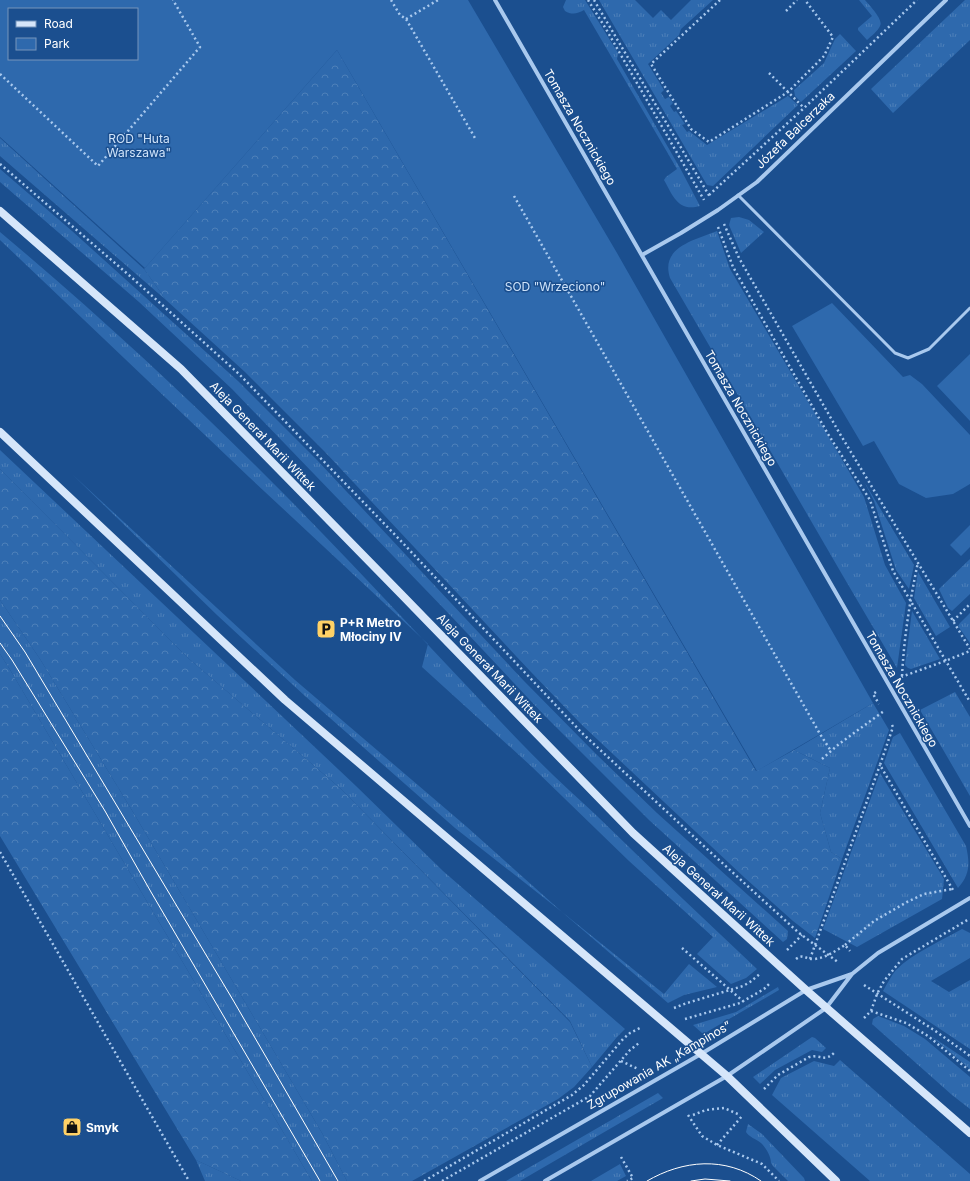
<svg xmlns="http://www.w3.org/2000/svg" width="970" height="1181" viewBox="0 0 970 1181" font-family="Inter,sans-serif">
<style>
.grass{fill:url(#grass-tufts)}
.forest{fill:url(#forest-crowns)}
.green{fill:#2e69ad;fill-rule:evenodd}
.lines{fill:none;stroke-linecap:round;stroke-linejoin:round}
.path{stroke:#a9c9ee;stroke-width:2.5;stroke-dasharray:2 3;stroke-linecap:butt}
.service{stroke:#a9c9ee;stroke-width:3}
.minor{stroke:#a9c9ee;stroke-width:4}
.secondary{stroke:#d6e6fa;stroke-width:8}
.tram{stroke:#fff;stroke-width:1}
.labels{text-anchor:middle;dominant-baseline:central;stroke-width:3;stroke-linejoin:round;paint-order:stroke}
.street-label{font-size:12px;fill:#fff;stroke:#1b4f8f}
.park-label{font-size:12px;fill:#cfe3fa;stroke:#1b4f8f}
.poi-label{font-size:12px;font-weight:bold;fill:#fff;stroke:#1b4f8f;text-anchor:start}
</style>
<defs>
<pattern id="grass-tufts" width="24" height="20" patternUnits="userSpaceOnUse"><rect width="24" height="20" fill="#2e69ad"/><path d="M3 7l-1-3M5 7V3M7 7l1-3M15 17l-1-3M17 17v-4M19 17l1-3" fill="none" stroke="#4d80b9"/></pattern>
<pattern id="forest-crowns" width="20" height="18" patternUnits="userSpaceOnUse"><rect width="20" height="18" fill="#2e69ad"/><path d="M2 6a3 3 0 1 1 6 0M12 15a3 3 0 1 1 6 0" fill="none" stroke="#4d80b9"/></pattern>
</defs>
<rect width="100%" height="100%" fill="#1b4f8f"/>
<!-- grass -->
<path class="grass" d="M566 0H585L618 53 617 59 680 168 700 206C678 212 673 196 664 180L666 177 677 169 584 10C577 14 572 15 565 11L563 7Z
M599 0H635L653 18 661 10 671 20 691 0H713L681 29 679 35 648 64 664 90 661 93 665 99 669 97 673 103 670 106 674 112 676 111 685 124 682 125 687 132 689 131 707 145 788 96 798 105 713 186 707 185Z
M859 0H865C869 5 884 20 880 26 878 31 871 36 867 40L858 30V28L872 16Z
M965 0H970V40L893 113 871 89Z
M840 34 856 51 801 102 795 96 794 90 824 63 835 39Z
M0 138 144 269 166 300 0 156Z
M0 169 72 231 238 381 317 460 524 681 596 754 657 813 788 931 787 939 783 942 649 820 544 715 450 615 232 389 139 302 0 182Z
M739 217 749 220 764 232 741 253 729 225 731 218Z
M717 231 730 269 864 497 885 565 906 603 897 668 843 576 670 278C660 247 695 240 717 231Z
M0 232C99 315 194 403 285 495 366 577 443 662 523 745 546 769 571 792 596 815 649 867 703 918 757 969L746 978 731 984 697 954 713 937 629 861 531 766 422 667 428 644 249 477 0 240Z
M0 450 356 786 443 871 625 1029 617 1037 592 1067 570 1021 340 788 188 658 0 469Z
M73 475 295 680 467 827 562 912 664 994 689 964 717 987 684 995 668 1003 562 912 455 828 305 696 217 615Z
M865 483 914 565 909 589 896 570 874 501Z
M970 559V594L952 611 948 608 939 589Z
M918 572 950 627 936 636 914 598Z
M0 600 40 659 133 812 322 1133 347 1181H312L9 668 0 654Z
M912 611 940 659 911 669 908 668 905 665Z
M970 613V643L958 626 960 623Z
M955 692 970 717V796L920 710Z
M873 703 889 730 842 859 831 852 820 813 830 768 794 750Z
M900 733 966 846C970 864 970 874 958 888L884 763 893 737Z
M880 773 944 879 942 899 857 947 823 929Z
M962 929 970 933V958L931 981 949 992 970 980V1049L883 991C887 984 891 976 896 970 913 953 941 941 962 929Z
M778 987 779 990 705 1033H702L693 1025 736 1012Z
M878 1016 904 1026 925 1039 970 1077V1109L952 1095 872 1024 873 1019Z
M931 1036 970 1062V1069Z
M812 1037 815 1038 826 1048 822 1052 812 1050 775 1070 760 1084 753 1077Z
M840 1060 970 1174V1181H870L772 1095 781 1078 814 1061 834 1066Z
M658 1093 663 1098 520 1181H506Z
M748 1124 762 1134 804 1178 805 1181H788L773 1166 771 1163C771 1156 766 1148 761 1143 756 1139 749 1137 746 1132Z
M196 1160 241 1181H205Z
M620 1164 626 1176 617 1181H591Z"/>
<!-- forest -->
<path class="forest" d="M337 50 756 771 794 750 830 768 820 813 831 852 842 859 815 938 793 921 745 878 582 725 531 672 326 453 245 372 166 300 144 269Z
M0 469 188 658 340 788 570 1022 592 1067 574 1087 558 1099 412 1181H347L322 1133 133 812 40 659 0 600Z
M0 654 9 668 312 1181H241L196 1160 0 836Z"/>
<!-- green -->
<path class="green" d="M0 0H468L617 253 873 703 757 771 337 50 145 268 0 137ZM9 9H137V59H9Z
M832 303 903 377 910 375 922 384 970 435V484L953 494 926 498 899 484 874 441 863 446 792 326Z
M970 354V421L937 386Z
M970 525V547L961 556 950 545Z"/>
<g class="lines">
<!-- path -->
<path class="path" d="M391 0 400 15 406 19 475 138
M588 0 606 29 704 200
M594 0 710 197
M720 0 651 64 691 129 709 142 788 92 824 56 833 37 805 0
M786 11 797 0
M406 19 438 0
M769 73 804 108
M0 74 98 166 200 47 173 0
M0 164 130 276 239 374 400 540 582 733 707 849 799 933 839 963
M709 195 804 108 917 0
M514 196 820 734 831 751
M724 224 739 258 840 434 970 649
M718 227 733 267 828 434 870 500 893 571 970 702
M953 621 970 604
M902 676C904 637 910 600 918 562
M901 677 945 661 970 651
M876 692 873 694 879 704
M892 725 893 727 880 765 953 890
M822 759 839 744 884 711
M0 852 189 1181
M845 945 874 921 907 902 924 894 952 889
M682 948 744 1002
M787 950 802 935
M796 959C804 953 806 960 814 959 826 958 835 951 845 945L850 951
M810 959 880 765
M864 985 934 1030 970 1056
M674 1008 687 1003 743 986 750 982 761 973
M871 1011 906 1023 928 1036 970 1071
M864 1018 871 1011 877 994 884 981 902 959 969 919
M685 1019 740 1003 764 989 771 982
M621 1061 638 1069
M764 1089 778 1075 809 1057C821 1054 824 1063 835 1052
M688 1115 702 1136 717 1145 762 1164 779 1181
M693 1115 706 1110 724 1108 740 1115
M717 1145 743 1115
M621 1157 633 1178 627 1181
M424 1181 572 1095 584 1085 623 1039 630 1033 642 1027
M442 1181 590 1096 630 1050 639 1043"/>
<!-- service -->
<path class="service" d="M738 195 895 353 908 358 929 349 970 308"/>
<!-- minor -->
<path class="minor" d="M495 0C654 275 811 551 970 826
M642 255 681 233 718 210 757 182 946 0
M480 1181 701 1054 806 990 852 974
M545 1181 727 1076 826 1008 852 974 878 953 970 898"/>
<!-- secondary -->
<path class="secondary" d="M0 211 181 369 401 594 633 833 806 990 970 1133
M0 432 285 700 727 1076 836 1181"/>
<!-- tram -->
<path class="tram" d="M0 616 25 652 233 1000 338 1181
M0 643 12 660 105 811 151 892 320 1181
M647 1181C683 1160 725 1156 761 1181
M691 1181 705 1179 730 1181"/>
</g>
<!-- icons -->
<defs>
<g id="parking-square" transform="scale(1)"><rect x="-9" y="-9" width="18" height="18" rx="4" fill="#ffd166" stroke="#1b4f8f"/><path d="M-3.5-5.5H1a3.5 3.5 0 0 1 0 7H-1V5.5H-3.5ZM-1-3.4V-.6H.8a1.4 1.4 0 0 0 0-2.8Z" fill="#111"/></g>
<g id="shop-square" transform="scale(1)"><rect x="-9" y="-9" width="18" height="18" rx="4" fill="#ffd166" stroke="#1b4f8f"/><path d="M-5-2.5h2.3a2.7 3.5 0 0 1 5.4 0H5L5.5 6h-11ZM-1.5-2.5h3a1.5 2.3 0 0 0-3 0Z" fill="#111"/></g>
</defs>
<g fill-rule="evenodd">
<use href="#parking-square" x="326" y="629"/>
<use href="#shop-square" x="72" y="1127"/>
</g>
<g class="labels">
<!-- street labels -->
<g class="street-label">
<text transform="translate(580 127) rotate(60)">Tomasza Nocznickiego</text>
<text transform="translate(795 130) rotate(-44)">Józefa Balcerzaka</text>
<text transform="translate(741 408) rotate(60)">Tomasza Nocznickiego</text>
<text transform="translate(263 436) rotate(46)">Aleja Generał Marii Wittek</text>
<text transform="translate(490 668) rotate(46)">Aleja Generał Marii Wittek</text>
<text transform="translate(902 689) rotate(60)">Tomasza Nocznickiego</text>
<text transform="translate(719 895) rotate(42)">Aleja Generał Marii Wittek</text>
<text transform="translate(659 1065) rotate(-30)">Zgrupowania AK „Kampinos”</text>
</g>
<!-- park labels -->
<g class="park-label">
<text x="139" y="138">ROD "Huta<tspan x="139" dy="14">Warszawa"</tspan></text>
<text x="555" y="286">SOD "Wrzeciono"</text>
</g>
<!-- poi labels -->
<g class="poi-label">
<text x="340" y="622">P+R Metro<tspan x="340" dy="14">Młociny IV</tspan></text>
<text x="86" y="1127">Smyk</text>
</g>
</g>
<!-- legend -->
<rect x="8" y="8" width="130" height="52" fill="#1b4f8f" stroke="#7695bc"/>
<rect x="16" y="21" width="20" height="6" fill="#d6e6fa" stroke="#7695bc"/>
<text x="44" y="28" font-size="12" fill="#ffffff">Road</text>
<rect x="16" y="38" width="20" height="12" fill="#2e69ad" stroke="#7695bc"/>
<text x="44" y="48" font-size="12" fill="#ffffff">Park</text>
</svg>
